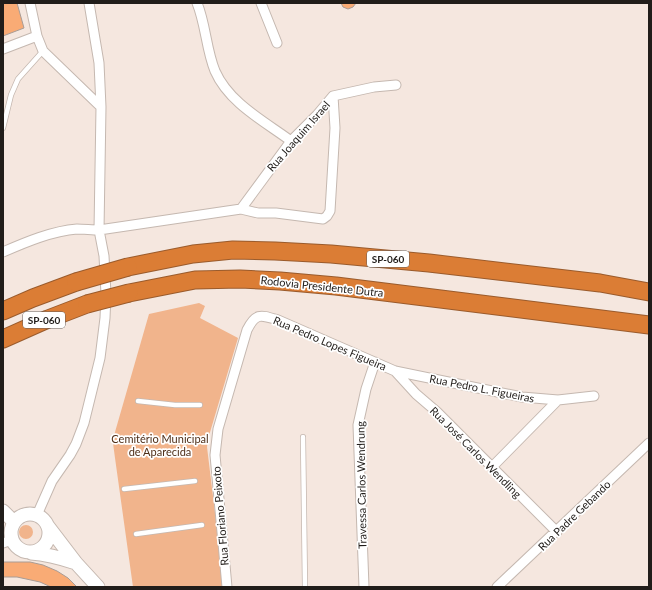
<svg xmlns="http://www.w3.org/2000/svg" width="652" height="590" viewBox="0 0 652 590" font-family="Lato,sans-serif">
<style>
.green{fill:#f1b48c}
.building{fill:#f9ab75;stroke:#a99c95}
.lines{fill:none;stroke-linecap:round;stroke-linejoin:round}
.lane-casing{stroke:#c5b8b0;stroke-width:6}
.street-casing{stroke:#c5b8b0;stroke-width:11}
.secondary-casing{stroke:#c5b8b0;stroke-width:15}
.highway-casing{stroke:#9a5b2c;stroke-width:19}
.lane{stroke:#fff;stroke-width:4.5}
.street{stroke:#fff;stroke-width:9}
.secondary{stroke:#fff;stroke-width:13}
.highway{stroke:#db7d35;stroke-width:17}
.highway-bridge-casing{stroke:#9a5b2c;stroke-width:19;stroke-linecap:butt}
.highway-bridge{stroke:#db7d35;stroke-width:17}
.labels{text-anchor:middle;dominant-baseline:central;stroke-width:3.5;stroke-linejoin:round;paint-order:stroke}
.shield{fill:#fff;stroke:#64615f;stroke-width:1}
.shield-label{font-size:10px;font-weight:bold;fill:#211d1a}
.street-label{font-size:11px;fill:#211d1a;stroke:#fff}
.park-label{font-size:11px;fill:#4e2e18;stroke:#fff}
</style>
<rect width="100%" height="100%" fill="#f5e7df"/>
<!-- green -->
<path class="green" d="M199 303 205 306 200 318 238 338 208 439 207 447 224 587H133L115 458 113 443 115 432 149 314Z
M19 532a7 7 0 1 1 14 0a7 7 0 1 1-14 0Z"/>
<!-- building -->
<path class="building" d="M3 3H17L24 28 3 36Z
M341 3H356L353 7 348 9 343 7Z
M3 562H30L43 565 57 571 68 578 77 587H51L40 582 17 577H3Z"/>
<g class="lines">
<!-- lane casing -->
<g class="lane-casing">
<path id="lane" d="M3 128 11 95 18 79 43 51
M138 401 175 405H200
M303 437 305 587
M124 489 195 481
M136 534 202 525"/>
</g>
<!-- street casing -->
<g class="street-casing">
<path id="street" d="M30 3 37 36 43 51 101 107
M197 3C206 25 206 49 215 71 229 103 264 121 291 141
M261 3 277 43
M3 49 37 36
M241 209 291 141 317 115 333 96 374 87 396 85
M3 252C26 242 52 231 77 229 84 229 92 230 99 230L241 209 258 213H276L323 219 327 216 330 211 335 128 333 96
M395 371 416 394 437 412 557 532
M492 467 558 400
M37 515 52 481 70 455 76 444 84 423 100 358 105 318 106 294 104 256 99 230 101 107 99 63 89 3
M3 543 12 540
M227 587 215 455 218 429 247 330C256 312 261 315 278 320L395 371 522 397 558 400 594 396
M364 587 358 425 366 389 375 362
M497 587 649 443"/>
</g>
<!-- secondary casing -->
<g class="secondary-casing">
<path id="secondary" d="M3 511 14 522
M11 533a19 19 0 1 1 38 0a19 19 0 1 1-38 0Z
M47 525 76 563 98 587
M31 553C47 554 61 558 76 563"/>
</g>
<!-- highway casing -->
<g class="highway-casing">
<path id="highway" d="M128 267 193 254 233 250 275 251 331 254 429 263 600 283 649 292
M129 293 195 280 240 279 280 281 336 286 649 325
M3 311 33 298 76 282
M3 339 48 319 87 304"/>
</g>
<!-- lane -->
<use href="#lane" class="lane"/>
<!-- street -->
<use href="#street" class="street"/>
<!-- secondary -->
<use href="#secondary" class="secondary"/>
<!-- highway -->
<use href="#highway" class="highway"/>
<!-- highway-bridge casing -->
<g class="highway-bridge-casing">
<path id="highway-bridge" d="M76 282 128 267
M87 304 129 293"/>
</g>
<!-- highway-bridge -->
<use href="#highway-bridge" class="highway-bridge"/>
</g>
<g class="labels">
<!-- shield labels -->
<g class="shield">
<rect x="367" y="251" width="42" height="16" rx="3"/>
<rect x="23" y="312" width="42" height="16" rx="3"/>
</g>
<g class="shield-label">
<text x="388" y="259">SP-060</text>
<text x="44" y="320">SP-060</text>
</g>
<!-- street labels -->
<g class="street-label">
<text transform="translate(298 136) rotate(-49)">Rua Joaquim Israel</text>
<text transform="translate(322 286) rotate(6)">Rodovia Presidente Dutra</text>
<text transform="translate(330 343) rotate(23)">Rua Pedro Lopes Figueira</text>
<text transform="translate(482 388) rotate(11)">Rua Pedro L. Figueiras</text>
<text transform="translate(476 452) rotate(45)">Rua José Carlos Wendling</text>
<text transform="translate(361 485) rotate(-91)">Travessa Carlos Wendrung</text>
<text transform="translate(574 515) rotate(-44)">Rua Padre Gebando</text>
<text transform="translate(220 516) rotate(-95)">Rua Floriano Peixoto</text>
</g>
<!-- park labels -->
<g class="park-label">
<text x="160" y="438">Cemitério Municipal<tspan x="160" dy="13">de Aparecida</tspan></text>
</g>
</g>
<!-- border -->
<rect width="652" height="590" fill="none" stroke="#211d1a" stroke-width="8"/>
</svg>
